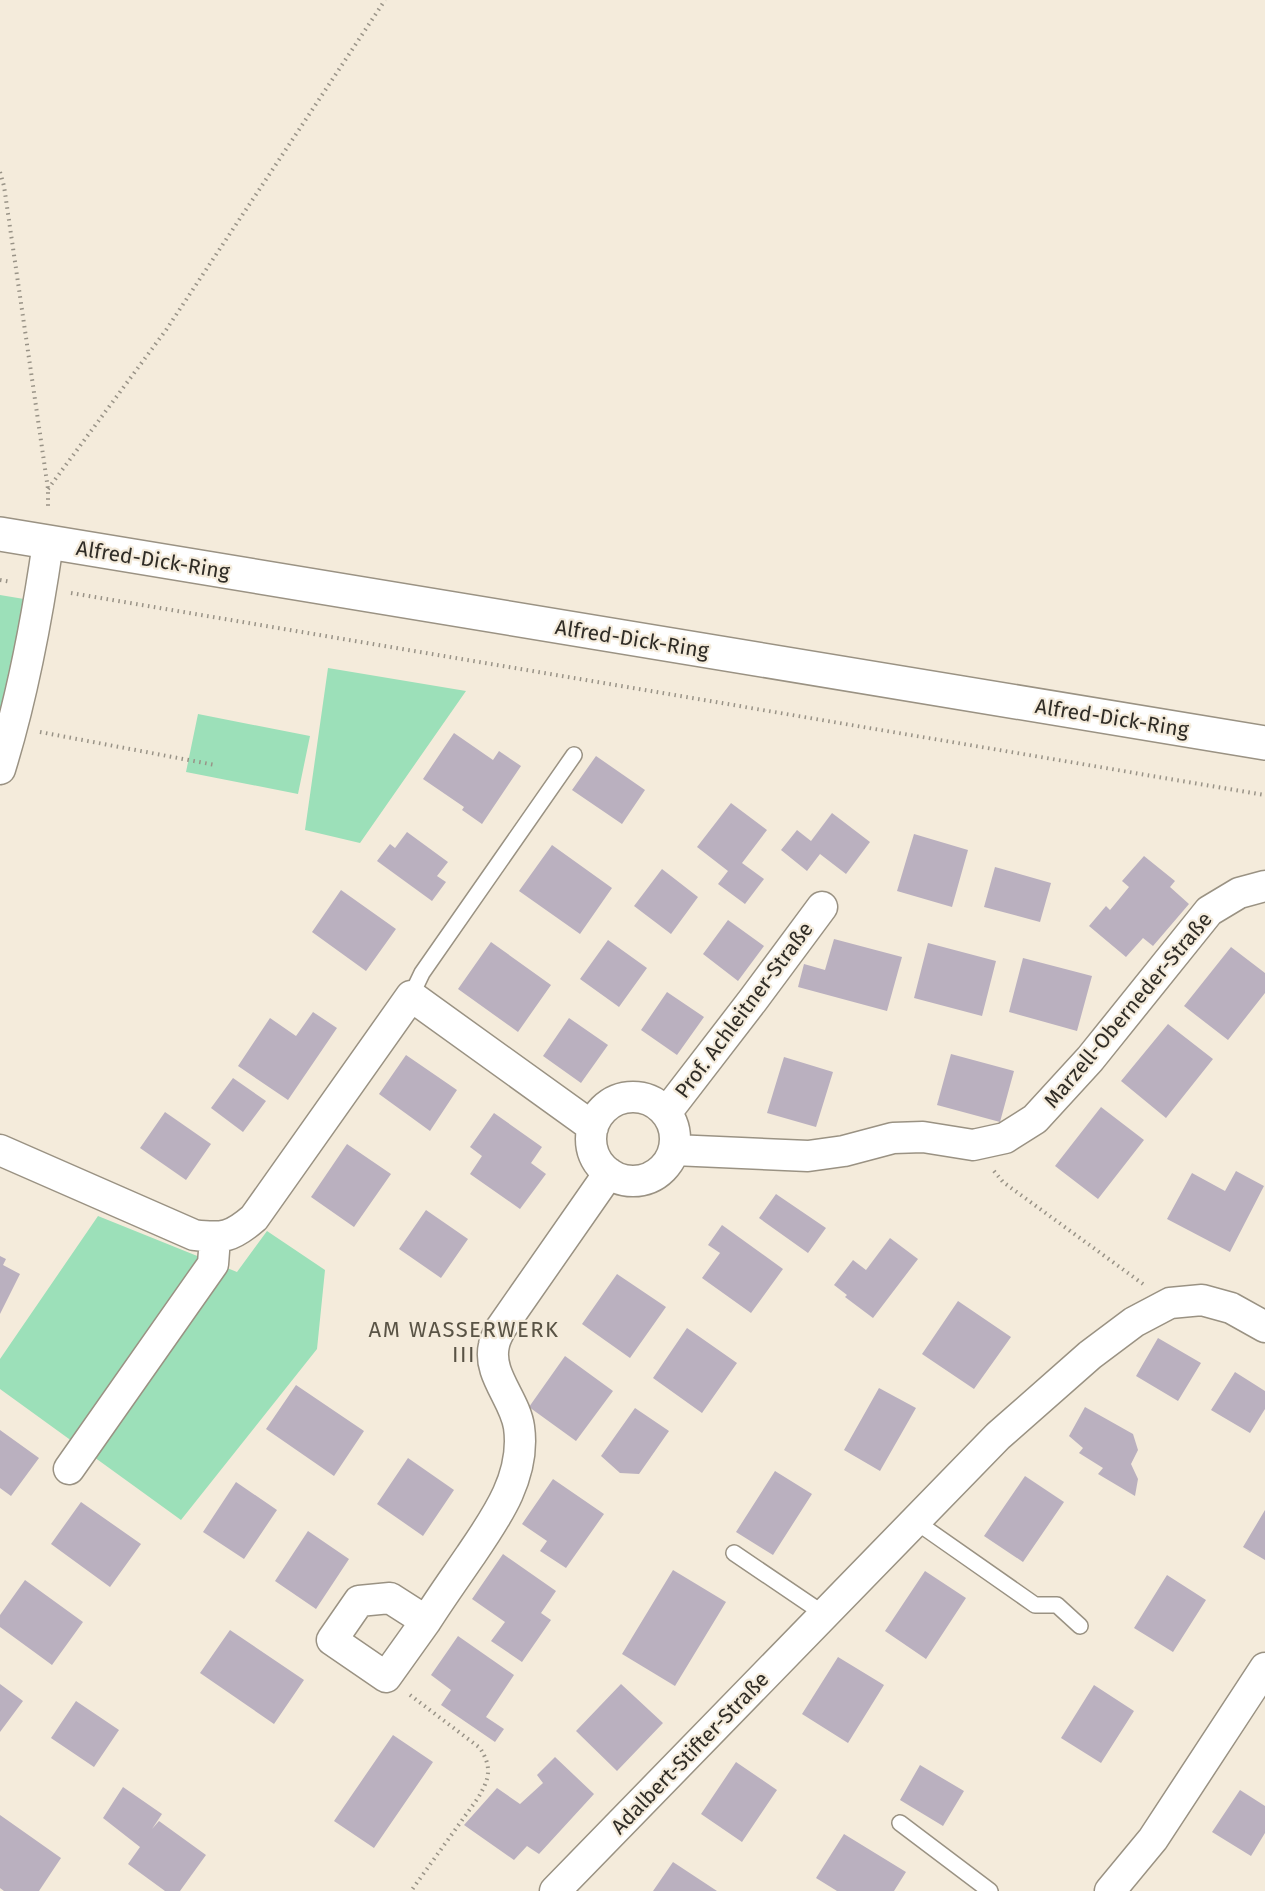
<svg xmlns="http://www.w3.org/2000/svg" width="1265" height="1891" viewBox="0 0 1265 1891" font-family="'Fira Sans',sans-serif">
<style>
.green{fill:#9ce0b9}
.building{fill:#bab0bf}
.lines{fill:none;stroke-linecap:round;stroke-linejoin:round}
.lane-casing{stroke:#9a9283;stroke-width:18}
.street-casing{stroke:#9a9283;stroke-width:33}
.secondary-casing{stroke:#9a9283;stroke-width:36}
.path{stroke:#999387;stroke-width:4;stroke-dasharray:1.5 4.5;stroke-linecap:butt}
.lane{stroke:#fff;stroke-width:15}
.street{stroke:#fff;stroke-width:30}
.secondary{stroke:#fff;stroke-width:33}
.labels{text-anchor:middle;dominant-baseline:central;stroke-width:4.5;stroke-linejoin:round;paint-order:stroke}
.street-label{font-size:21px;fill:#2f2c26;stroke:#f4ebdb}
.neighbourhood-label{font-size:22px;letter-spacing:1.5px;fill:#595345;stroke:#f4ebdb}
</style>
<rect width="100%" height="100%" fill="#f4ebdb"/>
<!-- green -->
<path class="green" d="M0 595 24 599 0 717Z
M328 668 466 691 360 843 305 830Z
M198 714 310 736 298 794 186 772Z
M98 1216 237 1272 267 1231 325 1270 317 1349 181 1520 0 1389V1359Z"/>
<!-- building -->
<path class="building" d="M454 733 493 760 499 751 521 766 482 824 462 810 464 807 423 779Z
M596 756 645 790 622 824 572 790Z
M731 803 767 830 742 863 764 879 745 904 718 884 728 871 697 847Z
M832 813 870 842 846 874 820 854 807 871 781 850 797 830 811 841Z
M407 832 448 862 437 876 446 882 432 901 377 861 390 844 395 848Z
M914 834 968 850 952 907 897 891Z
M552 845 612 888 580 934 519 891Z
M1144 856 1175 881 1170 887 1189 904 1153 946 1143 938 1126 957 1089 926 1106 906 1110 910 1129 887 1122 881Z
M995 867 1051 883 1040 922 984 907Z
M662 869 698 897 671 934 634 906Z
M341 890 396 929 366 971 312 932Z
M728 920 764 946 738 981 703 954Z
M834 939 902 957 887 1011 798 987 804 964 825 970Z
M608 940 647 968 619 1007 580 979Z
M491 942 551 985 518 1032 458 989Z
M928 943 996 961 982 1016 914 998Z
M1231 947 1265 973V993L1228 1040 1184 1006Z
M1023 958 1092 976 1077 1031 1009 1012Z
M667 992 704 1017 677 1055 641 1030Z
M313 1012 337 1028 288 1100 238 1066 270 1018 296 1036Z
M569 1018 608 1045 581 1083 543 1056Z
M1168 1024 1213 1059 1166 1118 1121 1081Z
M951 1054 1014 1071 1000 1122 937 1105Z
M406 1055 457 1090 430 1131 379 1094Z
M784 1057 833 1072 816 1127 767 1113Z
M233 1078 266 1101 243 1132 211 1108Z
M1101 1107 1144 1140 1098 1199 1055 1166Z
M165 1112 211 1144 186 1180 140 1148Z
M494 1113 542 1147 531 1163 546 1174 520 1209 470 1174 482 1156 470 1147Z
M347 1144 391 1174 354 1227 311 1197Z
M1236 1171 1264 1186 1230 1252 1167 1219 1192 1173 1225 1191Z
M776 1194 826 1228 808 1253 759 1218Z
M426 1210 468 1239 441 1278 399 1249Z
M722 1225 783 1269 751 1313 702 1278 720 1253 708 1245Z
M890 1238 918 1259 873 1318 845 1297 847 1295 834 1285 853 1260 866 1270Z
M0 1256 6 1259 3 1265 20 1274 0 1314Z
M617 1274 666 1307 630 1358 582 1324Z
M958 1301 1011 1337 974 1389 922 1354Z
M687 1328 737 1363 702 1413 653 1378Z
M1158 1338 1201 1363 1178 1401 1136 1376Z
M565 1356 613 1391 576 1441 529 1407Z
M1235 1372 1265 1391V1409L1250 1433 1211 1410Z
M296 1385 364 1431 334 1476 266 1429Z
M879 1388 916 1408 880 1471 844 1450Z
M1085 1407 1133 1434 1138 1450 1131 1464 1138 1479 1135 1496 1098 1474 1103 1468 1079 1453 1083 1448 1069 1436Z
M635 1408 669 1431 639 1474 620 1473 601 1456Z
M0 1430 39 1458 11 1496 0 1488Z
M408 1458 454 1490 423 1536 377 1504Z
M775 1471 812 1494 773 1555 736 1532Z
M1025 1476 1064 1502 1023 1562 984 1536Z
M553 1479 604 1514 566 1568 540 1551 547 1541 522 1524Z
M236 1482 277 1510 244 1559 203 1532Z
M81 1502 141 1544 110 1587 51 1544Z
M1265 1510V1560L1243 1547Z
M308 1531 349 1559 316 1609 275 1581Z
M503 1554 556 1591 541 1613 551 1620 522 1662 491 1641 505 1622 472 1599Z
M673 1570 726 1602 675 1686 622 1654Z
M925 1571 966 1598 926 1659 885 1631Z
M1167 1575 1206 1600 1173 1652 1134 1628Z
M25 1580 83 1622 52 1665 0 1627V1615Z
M230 1630 304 1680 274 1724 200 1673Z
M458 1636 514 1675 486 1717 504 1729 495 1742 441 1705 451 1690 431 1675Z
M838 1657 884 1685 848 1743 802 1714Z
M0 1684 23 1701 0 1732Z
M621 1684 663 1723 617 1771 576 1731Z
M1094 1685 1134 1711 1101 1763 1061 1738Z
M76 1701 119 1730 94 1767 51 1738Z
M393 1735 433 1762 374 1848 334 1821Z
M555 1757 594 1794 539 1854 527 1846 514 1860 464 1825 497 1788 520 1804 543 1783 537 1775Z
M736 1762 777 1790 742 1842 701 1814Z
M920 1765 964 1791 943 1826 900 1800Z
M123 1787 162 1814 152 1829 159 1821 206 1855 180 1891H165L128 1864 140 1847 103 1818Z
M1240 1790 1265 1806V1833L1251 1856 1212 1832Z
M0 1815 61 1858 39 1891H4L0 1888Z
M844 1834 906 1872 894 1891H837L816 1878Z
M673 1862 717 1891H653Z"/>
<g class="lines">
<!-- lane casing -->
<g class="lane-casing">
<path id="lane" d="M411 996 422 973 574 755
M915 1521 1035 1605H1057L1080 1626
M734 1553 824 1614
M900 1823 990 1891"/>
</g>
<!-- street casing -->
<g class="street-casing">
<path id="street" d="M0 769C23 695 37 619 48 543
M591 1139a42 42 0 1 1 84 0a42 42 0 1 1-84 0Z
M666 1113 753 1000 822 907
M0 1150 194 1235C223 1239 232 1237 254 1218L411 996 593 1127
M674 1150 808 1156 844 1151 893 1138 923 1137 973 1145 1005 1138 1035 1119 1090 1059 1209 911 1239 893 1265 886
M69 1469 213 1264 215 1238
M426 1621 386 1677 332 1640 359 1601 390 1598 426 1621C440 1599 455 1578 470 1556 496 1518 526 1476 519 1427 515 1399 487 1374 494 1345 495 1339 498 1334 501 1328L609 1173
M555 1891 998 1436 1090 1355 1134 1322 1170 1303 1202 1300 1231 1308 1265 1327
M1110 1891 1153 1839 1265 1668"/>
</g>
<!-- secondary casing -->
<g class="secondary-casing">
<path id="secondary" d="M0 534 1265 743"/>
</g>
<!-- path -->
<path class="path" d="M0 172 4 186 48 489V509
M48 489 166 330 385 0
M0 580 11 582
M71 593 1265 795
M40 732 215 765
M994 1171 1003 1182 1143 1284
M410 1695 480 1748C492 1767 490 1778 478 1798L411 1891"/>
<!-- lane -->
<use href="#lane" class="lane"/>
<!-- street -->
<use href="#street" class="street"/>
<!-- secondary -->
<use href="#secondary" class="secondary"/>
</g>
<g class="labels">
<!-- street labels -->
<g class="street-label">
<text transform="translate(153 560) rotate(9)">Alfred-Dick-Ring</text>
<text transform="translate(632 639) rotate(9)">Alfred-Dick-Ring</text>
<text transform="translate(1112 718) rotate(9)">Alfred-Dick-Ring</text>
<text transform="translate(744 1010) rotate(-53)">Prof. Achleitner-Straße</text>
<text transform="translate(1128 1010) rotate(-50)">Marzell-Oberneder-Straße</text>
<text transform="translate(690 1753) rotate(-46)">Adalbert-Stifter-Straße</text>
</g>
<!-- neighbourhood labels -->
<g class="neighbourhood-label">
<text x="464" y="1329">AM WASSERWERK<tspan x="464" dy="25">III</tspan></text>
</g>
</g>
</svg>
